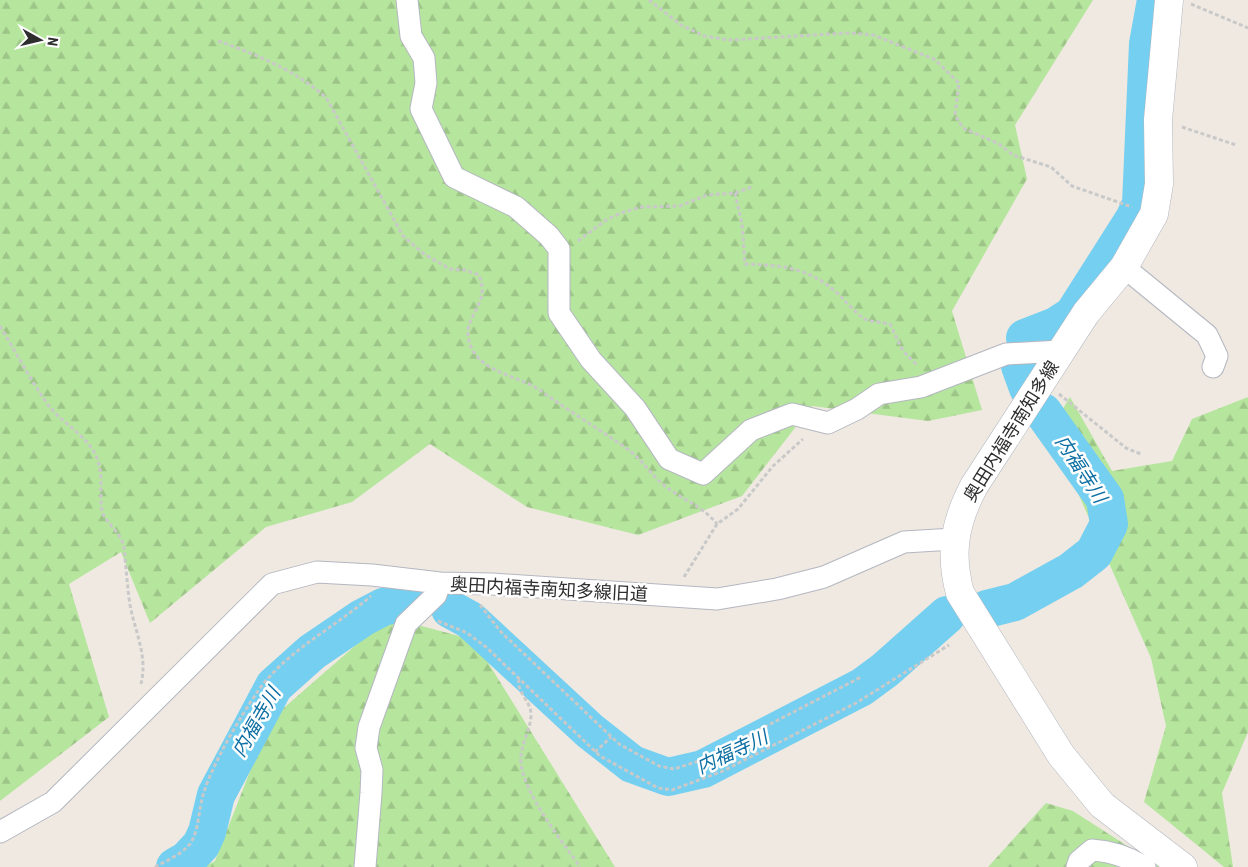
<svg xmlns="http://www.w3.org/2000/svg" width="1248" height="867" viewBox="0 0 1248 867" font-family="'Roboto Condensed','Noto Sans JP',sans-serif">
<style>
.forest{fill:url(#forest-firs)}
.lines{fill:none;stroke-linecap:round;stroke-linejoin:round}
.river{stroke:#75cff0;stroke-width:38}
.street-casing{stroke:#b4b7c1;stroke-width:23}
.secondary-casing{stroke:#b4b7c1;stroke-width:29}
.path{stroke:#c9c9c9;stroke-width:3;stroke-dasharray:4 2.5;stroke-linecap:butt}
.street{stroke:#fff;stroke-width:21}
.secondary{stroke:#fff;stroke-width:28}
.labels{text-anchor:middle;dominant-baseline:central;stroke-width:5;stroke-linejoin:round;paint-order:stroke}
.street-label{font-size:18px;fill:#2e2e2e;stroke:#fff}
.water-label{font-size:19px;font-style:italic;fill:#0d6fa3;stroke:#fff}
</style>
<defs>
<pattern id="forest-firs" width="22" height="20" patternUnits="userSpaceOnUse" patternTransform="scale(1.25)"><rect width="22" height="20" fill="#b6e59e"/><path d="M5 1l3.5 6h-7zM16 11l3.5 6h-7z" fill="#9dc588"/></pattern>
</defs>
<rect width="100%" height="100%" fill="#efe9e1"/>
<!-- forest -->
<path class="forest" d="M0 0H1093L1015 125 1027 179 952 311 982 410 928 421 812 406 742 496 638 535 527 507 430 444 352 502 266 527 150 623 121 552 69 584 109 717 0 801Z
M1070 397 1112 471 1172 461 1192 419 1248 397V732L1222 793 1233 867H1224L1144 802 1166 726 1151 658 1050 430Z
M388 617 474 640 615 867H204L215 861 270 720Z
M1046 803 1073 811 1160 867H988Z"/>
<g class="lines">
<!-- river -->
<path class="river" d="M1025 338 1056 326 1073 315 1134 219 1141 204 1148 44 1156 0
M1020 366 1028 388
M450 609 470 620 590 731 632 764 668 777 703 769 862 687 885 670 947 615
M987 609 1015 602 1071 571 1094 553 1109 524 1105 499 1043 412
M175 867 187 860 201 845 207 832 216 795 274 686 312 652 362 618 383 607 408 601"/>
<!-- street casing -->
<g class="street-casing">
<path id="street" d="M407 0 411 36 424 58 426 83 421 109 454 177 516 207 549 236 559 249V313L591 360 635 408 669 459 703 474 751 430 792 414 828 423 857 409 879 394 921 387 1006 354 1061 351
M1124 267 1207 335 1217 356 1213 367
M0 832 53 802 272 584 317 572 372 575 440 583 492 584 717 599 777 589 824 577 904 542 954 539
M365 867 371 793 372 770 366 748 369 727 406 624 436 595 440 583
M1077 867 1079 861 1092 850C1112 851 1128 857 1145 867"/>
</g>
<!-- secondary casing -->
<g class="secondary-casing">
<path id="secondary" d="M1169 0 1158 120 1159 184 1154 214 1124 267 1086 313 974 486C955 522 949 552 960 593L1061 755 1102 805 1183 867"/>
</g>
<!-- path -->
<path class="path" d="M649 0 681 25 704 36 729 40 849 33 873 35 934 59 959 83 955 115 963 128 999 144 1013 155 1051 167 1072 186 1132 207
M1191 4 1248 28
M218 41C253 53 300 72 327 99L403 236 424 254 450 269 465 270 479 275C482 283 484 292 480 301 473 319 461 328 473 351 486 373 521 377 541 391 570 412 601 430 630 451 643 461 652 476 665 486 684 501 700 504 717 524
M1182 127 1236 145
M735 193 742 224 745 264C773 265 798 266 823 282 839 292 849 307 863 318 869 322 882 322 890 324L903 351 918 366
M578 241 606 220 621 213 641 207 680 206 707 195 735 193 752 187
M0 326C15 351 29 377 46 402 60 423 87 434 97 458 104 477 99 493 102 511 105 523 121 532 124 547 126 566 127 585 130 605 135 632 148 656 141 684
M1059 394 1126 448 1141 454
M684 577 717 524 738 509 773 466 803 439
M480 605 501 632 619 744 659 766 674 769 699 761 861 677
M438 621 467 633 486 647 600 756 658 788 672 790 723 771 856 703 949 645
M519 679C516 692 531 701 531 714 531 731 519 746 521 763 524 794 562 841 580 867
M595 752 611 737
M155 867C166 861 182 854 190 844 200 829 198 809 204 792 213 763 240 717 258 691 286 651 334 628 371 596"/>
<!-- street -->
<use href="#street" class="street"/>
<!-- secondary -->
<use href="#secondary" class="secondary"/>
</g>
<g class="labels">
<!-- street labels -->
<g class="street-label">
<text transform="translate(1011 431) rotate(-58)">奥田内福寺南知多線</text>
<text transform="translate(549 589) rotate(3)">奥田内福寺南知多線旧道</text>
</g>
<!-- water labels -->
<g class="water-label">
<text transform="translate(1081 469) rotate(57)">内福寺川</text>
<text transform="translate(256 722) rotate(-60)">内福寺川</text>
<text transform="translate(732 752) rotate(-25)">内福寺川</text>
</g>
</g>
<!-- north arrow -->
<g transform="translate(40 40) rotate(98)" stroke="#ffffff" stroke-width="4" paint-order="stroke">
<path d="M0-4L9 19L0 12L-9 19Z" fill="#2e2e2e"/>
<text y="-8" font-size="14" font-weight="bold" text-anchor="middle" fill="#2e2e2e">N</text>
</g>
</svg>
